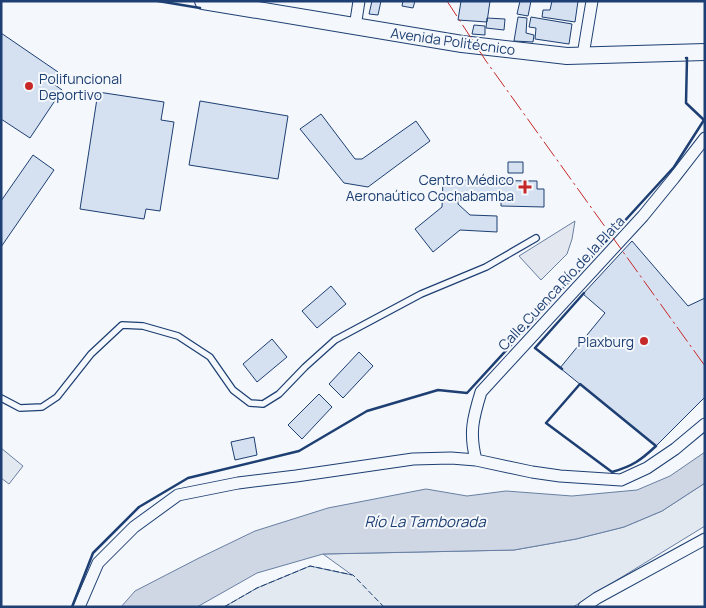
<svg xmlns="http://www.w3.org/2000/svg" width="706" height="608" viewBox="0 0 706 608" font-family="Manrope,sans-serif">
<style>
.green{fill:#e3e9f0;stroke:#687fa3}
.parking{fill:#e3e8f0;stroke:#687fa3}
.water{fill:#cfd7e4;stroke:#687fa3}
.building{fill:#d5e0f0;stroke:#1d3f73}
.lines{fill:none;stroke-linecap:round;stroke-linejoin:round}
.service-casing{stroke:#1d3f73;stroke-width:8}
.minor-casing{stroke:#1d3f73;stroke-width:13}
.secondary-casing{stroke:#1d3f73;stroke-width:18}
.service{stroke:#f4f7fb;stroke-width:5.5}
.minor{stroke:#f4f7fb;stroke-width:11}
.secondary{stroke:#f4f7fb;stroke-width:16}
.fence{stroke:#1d3f73;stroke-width:1;stroke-dasharray:6 2.5;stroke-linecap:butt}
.wall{stroke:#1d3f73;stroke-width:2.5}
.power{stroke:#c62828;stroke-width:1;stroke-dasharray:18 4 2.5 4;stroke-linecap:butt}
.poi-dot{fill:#c62828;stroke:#f4f7fb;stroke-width:2}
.labels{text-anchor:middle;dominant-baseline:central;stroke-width:4;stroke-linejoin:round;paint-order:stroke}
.street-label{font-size:14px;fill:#1d3f73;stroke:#f4f7fb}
.poi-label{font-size:14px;fill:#1d3f73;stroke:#f4f7fb;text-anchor:end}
.water-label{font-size:15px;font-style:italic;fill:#1d3f73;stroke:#f4f7fb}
</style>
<rect width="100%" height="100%" fill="#f4f7fb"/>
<!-- green -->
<path class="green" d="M1 448 23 466 9 484 1 478Z
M705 483V526L573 607H224L257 588 310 566 352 575 323 554 514 550 576 539 624 527 662 511Z"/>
<!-- parking -->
<path class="parking" d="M575 221 572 239 567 254 541 280 519 256Z"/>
<!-- water -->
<path class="water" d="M705 452V483L662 511 624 527 576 539 514 550 323 554 257 573 197 607H121L135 591 199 558 255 531 328 508 426 489 467 496 506 491 572 496 637 490 670 476Z"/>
<!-- building -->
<path class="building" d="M372 1H381L378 15 369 14Z
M403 1H415L413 8 402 6Z
M461 1H490L487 22 458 20Z
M520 1H531L528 16 517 14Z
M552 1H578L575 22 542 17 543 10H550Z
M518 17 527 18 526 33 534 35 533 42 514 41Z
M531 17 572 24 569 44 535 39 536 28 529 27Z
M487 18 505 19 504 30 486 28Z
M474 25 485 26V35L472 34Z
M1 33 58 72 51 82 62 90 30 138 1 119Z
M98 92 164 102 161 120 174 122 160 211 146 209 144 219 80 209Z
M200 101 288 116 278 179 189 165Z
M321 114 355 159H362L416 121 430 141 368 187 344 183 300 129Z
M33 155 54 170 1 247V201Z
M508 162H523V173H508Z
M443 180 537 181V189H544V207L501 206V199L458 198V204L470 215 497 216V232L460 230 433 252 415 229 442 207Z
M632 241 688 306 705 298V397L656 446 560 368 605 313 583 294Z
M331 286 346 304 317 328 302 311Z
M272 339 287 357 257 382 243 364Z
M359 352 373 366 343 398 329 384Z
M319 394 332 407 302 439 288 425Z
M254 437 257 455 235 460 231 442Z"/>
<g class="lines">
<!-- service casing -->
<g class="service-casing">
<path id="service" d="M1 398 20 408 42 407 57 397 91 354 122 325 143 326 178 336 210 357 233 390 250 403 263 404 279 394 305 367 335 340 421 294 486 267 536 238"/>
</g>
<!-- minor casing -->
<g class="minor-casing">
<path id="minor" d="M355 27 359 1
M583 55 592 1
M476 460C469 433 473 418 481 392L643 216 674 178 705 138
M79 607 98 563 134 527 178 495 238 483 296 476 413 459 451 458 476 460 532 472 560 476 621 480 647 468 675 449 705 424
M584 607 597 598 705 539"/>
</g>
<!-- secondary casing -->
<g class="secondary-casing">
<path id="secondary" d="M203 1 462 44 567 56 705 52"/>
</g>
<!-- service -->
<use href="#service" class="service"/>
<!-- minor -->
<use href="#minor" class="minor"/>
<!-- secondary -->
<use href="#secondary" class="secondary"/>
<!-- fence -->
<path class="fence" d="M224 607 257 588 310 566 353 575 384 607"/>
<!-- wall -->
<path class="wall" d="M158 1 200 8
M562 369 535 348 584 293
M580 384 656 446C641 460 633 466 612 472L546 423Z
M72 607 93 553 139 507 188 478 299 451 367 411 438 390 467 393 674 167 704 120 686 103 687 58H686"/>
<!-- power -->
<path class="power" d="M447 1 486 61 705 366"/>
</g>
<!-- markers -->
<g class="poi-dot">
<circle cx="29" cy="86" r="5"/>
<path d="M522.5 179.5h5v5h5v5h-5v5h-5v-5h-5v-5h5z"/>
<circle cx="644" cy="341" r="5"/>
</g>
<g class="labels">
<!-- street labels -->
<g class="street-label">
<text transform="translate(453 41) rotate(8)">Avenida Politécnico</text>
<text transform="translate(561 283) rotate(-47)">Calle Cuenca Río de la Plata</text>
</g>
<!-- poi labels -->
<g class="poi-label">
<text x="39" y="78" text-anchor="start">Polifuncional<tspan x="39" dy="16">Deportivo</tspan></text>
<text x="514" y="179">Centro Médico<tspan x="514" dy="16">Aeronaútico Cochabamba</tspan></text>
<text x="634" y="341">Plaxburg</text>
</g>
<!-- water labels -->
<g class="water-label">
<text x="425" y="521">Río La Tamborada</text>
</g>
</g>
<!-- border -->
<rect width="706" height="608" fill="none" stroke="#1d3f73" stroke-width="5"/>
</svg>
